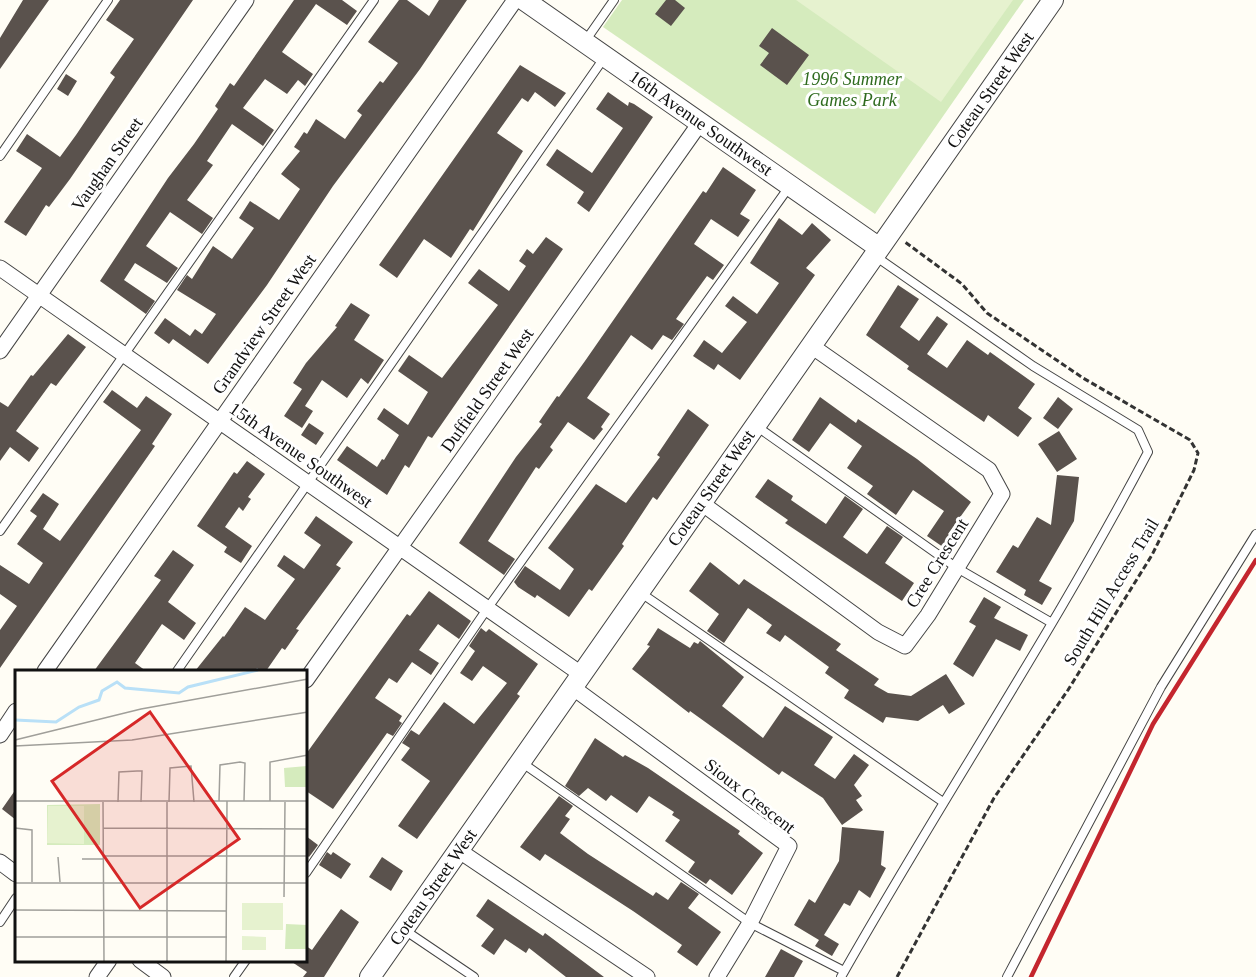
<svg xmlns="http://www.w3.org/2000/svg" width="1256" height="977" viewBox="0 0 1256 977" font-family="'Times New Roman',serif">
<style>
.green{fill:#d5ebbd}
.pitch{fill:#e6f2cf}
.building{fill:#5a524d}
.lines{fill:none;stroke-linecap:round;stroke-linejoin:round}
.service-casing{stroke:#444;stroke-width:10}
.minor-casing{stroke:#444;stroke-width:17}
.tertiary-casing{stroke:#444;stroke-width:22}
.path{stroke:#333;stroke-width:3;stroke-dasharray:6 3;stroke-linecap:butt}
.service{stroke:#fff;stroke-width:8}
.minor{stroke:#fff;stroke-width:15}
.tertiary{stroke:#fff;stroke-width:20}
.rail{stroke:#c4262e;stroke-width:4.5}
.labels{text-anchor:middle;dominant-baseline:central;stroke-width:6;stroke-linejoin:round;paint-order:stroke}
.park-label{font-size:18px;font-style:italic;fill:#2f6b1f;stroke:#fff}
.street-label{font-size:18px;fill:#111;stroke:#fff}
.inset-river{fill:none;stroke:#b9e0f7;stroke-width:3}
.inset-road{fill:none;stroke:#a09f9a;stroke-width:1.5}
.view{fill:#d62828;fill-opacity:0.15;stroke:#d62828;stroke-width:3}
.inset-edge{fill:none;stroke:#111;stroke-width:3}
</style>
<rect width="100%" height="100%" fill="#fffdf5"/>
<!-- green -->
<path class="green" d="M622 0H1024L875 214 603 27Z"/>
<!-- pitch -->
<path class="pitch" d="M796 0H1013L941 102Z"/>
<!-- building -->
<path class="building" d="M23 0H49L0 69V38Z
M120 0H193L70 179 49 207 46 205 26 236 4 222 42 168 16 151 27 134 60 157 76 135 115 77 110 73 134 39 106 20Z
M294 0H342L357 11 347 25 316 4 282 52 313 74 305 86 298 80 287 94 265 79 243 108 274 130 263 146 232 124 207 161 213 165 187 200 213 218 202 234 170 212 146 246 178 268 167 283 135 263 124 280 155 301 146 314 100 281 168 178 194 144 218 109 215 106 230 83 234 86Z
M399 0H407L429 16 439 0H467L420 69 333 186 267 285 208 364 173 339 169 344 154 333 165 318 190 336 195 329 202 334 216 314 177 290 187 275 192 279 213 246 232 259 254 228 239 218 250 201 279 220 300 189 281 174 300 151 294 147 304 132 307 134 316 119 345 139 362 115 357 111 380 81 383 83 398 63 368 42Z
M666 0H675L685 8 671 26 655 14Z
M772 28 809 55 787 85 760 65 769 53 759 46Z
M520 65 566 93 555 107 535 92 528 102 522 98 497 133 523 151 473 231 470 229 451 258 424 239 397 278 379 265Z
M66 74 77 81 68 96 57 89Z
M608 92 628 106 629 102 634 104 653 117 589 212 577 203 584 192 546 165 557 149 592 173 623 128 596 109Z
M723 167 756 190 740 214 750 220 738 237 711 219 694 244 724 265 713 280 707 276 676 319 684 324 672 340 663 335 652 350 631 335 587 398 610 414 601 427 603 429 594 440 568 422 550 447 553 450 539 469 536 467 488 541 515 559 504 575 459 543 516 457 542 424 539 422 557 396 559 397 585 361 703 191 706 193Z
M779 218 802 235 812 223 831 240 806 268 815 275 740 380 718 364 714 370 693 356 704 340 722 353 747 322 725 306 733 296 757 314 779 283 750 263Z
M546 237 563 249 432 438 428 436 409 468 405 465 387 495 337 460 347 446 377 467 382 459 384 460 399 435 377 419 384 408 408 425 428 392 398 371 409 355 442 378 498 305 468 283 479 269 509 291 526 266 519 261 527 249 533 254Z
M898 285 919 299 900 327 919 341 937 316 948 324 927 354 947 368 967 340 988 355 990 352 1035 384 1018 408 1032 418 1018 437 988 415 984 422 907 369 909 366 866 335Z
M351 303 370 315 354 340 384 360 368 384 361 378 347 398 322 380 305 406 313 411 302 428 284 416 302 389 293 383 306 363 337 327 335 326Z
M68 334 86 347 56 386 51 383 16 431 39 448 29 462 10 447 0 461V402L8 407 31 375 33 376Z
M112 390 137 408 146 396 172 414 152 444 155 446 0 668V630L17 606 0 594V565L29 584 43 563 17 544 37 516 30 511 43 493 59 504 43 529 60 541 141 430 103 402Z
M820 397 856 423 858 419 917 459 971 502 948 534 950 536 943 547 927 536 944 511 913 490 896 515 867 494 873 486 847 468 862 446 830 423 809 452 792 440Z
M1058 397 1073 409 1058 429 1043 418Z
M688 409 709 425 657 500 653 497 622 544 624 546 592 591 589 589 569 617 537 595 535 598 518 587 514 582 525 566 560 590 574 569 548 548 596 484 626 503 660 457 657 455Z
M309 423 324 433 316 445 301 435Z
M1059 431 1077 459 1057 472 1038 444Z
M247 461 265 474 248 497 251 499 243 511 239 507 225 527 252 546 241 563 224 552 227 547 197 526 234 472 237 474Z
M1057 475 1079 477 1074 521 1039 581 1052 588 1042 605 1024 595 1026 590 996 572 1013 545 1018 548 1037 517 1051 525Z
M768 479 793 496 791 500 826 524 845 496 863 509 843 537 867 554 887 526 903 537 885 563 914 583 902 601 785 523 788 520 755 497Z
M316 516 353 542 336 565 341 568 296 629 299 630 285 650 282 648 266 671H195L223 636 224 637 245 607 265 620 295 579 277 566 284 555 304 569 321 545 304 533Z
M173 550 194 565 168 602 196 623 184 640 162 624 135 663 146 671H94L161 580 154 576Z
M710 562 739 585 744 579 841 644 836 650 879 679 874 685 888 693 911 696 946 674 965 704 949 714 943 705 918 721 886 717 883 723 844 698 849 690 825 673 829 667 785 635 780 642 766 633 772 625 748 608 724 643 707 631 719 614 689 591Z
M429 591 471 621 459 639 438 624 419 650 439 663 431 675 412 662 397 683 389 678 375 698 402 716 399 721 402 723 393 736 387 733 333 809 306 791V754L407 614 410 616Z
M984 597 1001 607 994 618 1028 635 1020 651 996 639 973 677 953 664 976 626 969 622Z
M481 628 486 632 489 629 538 664 517 694 520 696 417 839 398 826 430 781 401 760 410 748 402 743 411 730 419 735 444 702 474 724 507 683 483 666 472 681 460 673 475 651 469 646Z
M658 628 690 648 694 642 698 644 700 641 744 677 722 706 763 738 785 706 833 737 814 765 835 779 854 754 869 765 854 785 862 796 856 800 863 810 842 825 823 798 782 771 779 775 690 711 689 713 632 669 650 646 647 645Z
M595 738 623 757 625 755 648 768 740 831 738 834 763 853 732 895 710 879 706 884 688 872 695 862 665 841 680 820 672 815 674 812 649 796 637 813 611 795 606 801 588 788 579 796 565 786Z
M16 789V820L2 809Z
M559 796 573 806 565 816 570 819 560 833 588 854 653 896 656 892 668 900 681 882 699 894 688 908 721 932 697 966 677 952 682 945 633 911 545 854 540 861 520 847Z
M842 827 884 831 881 865 886 868 870 898 859 890 850 906 844 903 824 935 839 944 832 956 815 946 819 940 794 925 809 899 815 903 839 861Z
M306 836 318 845 309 857 306 855Z
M327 852 331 855 333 852 351 864 341 879 319 865Z
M382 857 403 871 391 891 369 877Z
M488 899 543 936 545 933 604 977H566L529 948 526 953 505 939 494 955 481 946 494 929 476 916Z
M341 909 359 922 324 977H303L307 972 289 960H306V946L312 950Z
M781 949 803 961 794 977H765Z"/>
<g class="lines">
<!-- service casing -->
<g class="service-casing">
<path id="service" d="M586 40 614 0
M0 156 108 0
M756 426 957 568 1052 623
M0 531 374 0
M641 593 943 802
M177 671 604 58
M521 762 750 923 844 971
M306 873 487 609 789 187
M0 922 16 898
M403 929 474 977
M234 977 246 960
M841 977C941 800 1054 631 1148 452L1138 430 1033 366 875 256
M1007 977 1161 687 1256 534"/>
</g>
<!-- minor casing -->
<g class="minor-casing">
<path id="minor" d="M0 268 581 674
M0 351 246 0
M700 502 878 632 905 646 928 615 1002 494 989 470 810 345
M45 671 515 0
M306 680 700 123
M572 687 789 846 750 923 717 977
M0 735 16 711
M458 850 647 977
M0 862 16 874
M140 960 163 977
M97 977 109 960"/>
</g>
<!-- tertiary casing -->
<g class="tertiary-casing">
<path id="tertiary" d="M524 0 878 247
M370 977 1053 0"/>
</g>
<!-- path -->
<path class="path" d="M897 977 994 798 1068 690 1152 555 1194 470 1198 453 1190 440 1083 378 987 313 962 284 905 242"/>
<!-- service -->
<use href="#service" class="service"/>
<!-- minor -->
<use href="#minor" class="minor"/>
<!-- tertiary -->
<use href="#tertiary" class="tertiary"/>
<!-- rail -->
<path class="rail" d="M1031 977 1153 724 1256 560"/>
</g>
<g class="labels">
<!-- park labels -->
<g class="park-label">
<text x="852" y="79">1996 Summer<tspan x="852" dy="21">Games Park</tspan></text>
</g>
<!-- street labels -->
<g class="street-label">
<text transform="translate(990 90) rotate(-55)">Coteau Street West</text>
<text transform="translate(701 123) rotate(35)">16th Avenue Southwest</text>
<text transform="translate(107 164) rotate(-55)">Vaughan Street</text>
<text transform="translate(264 324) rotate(-55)">Grandview Street West</text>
<text transform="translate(487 390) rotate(-55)">Duffield Street West</text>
<text transform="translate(301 455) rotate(35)">15th Avenue Southwest</text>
<text transform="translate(711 488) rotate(-55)">Coteau Street West</text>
<text transform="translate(937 563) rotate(-58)">Cree Crescent</text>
<text transform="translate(1111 592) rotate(-59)">South Hill Access Trail</text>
<text transform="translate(750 796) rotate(38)">Sioux Crescent</text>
<text transform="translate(433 887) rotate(-55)">Coteau Street West</text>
</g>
</g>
<!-- overview -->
<g transform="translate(15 670)">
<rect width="292" height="292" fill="#fffdf5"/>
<path d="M292 96V117H270L269 98ZM85 134V175H32V135ZM271 254 292 255V279H270Z" fill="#d5ebbd"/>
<path d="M33 136H69V174L32 173ZM227 233H268V260H227ZM227 266 251 267V280H227Z" fill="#e6f2cf"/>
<path class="inset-river" d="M0 50 41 52 64 37 84 30 87 21 102 12 110 18 164 23 173 17 243 0"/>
<path class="inset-road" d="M0 70 126 39 293 9M0 76 117 70 293 42M0 131H293M204 131 205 95 225 92 230 93 229 131M255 131V92L293 85M88 132 89 292M103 132 104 102 122 101H127L126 132M152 132V292M154 132 155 98 176 96 179 132M0 158 17 160V212M88 158 293 159M88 186H293M43 187 45 212M67 189H88M0 213H293M269 227 270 132M0 240 212 241M0 267H212M211 292 212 131"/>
<path class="view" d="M135 42 224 169 125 238 37 111Z"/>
<rect width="292" height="292" class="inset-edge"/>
</g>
</svg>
